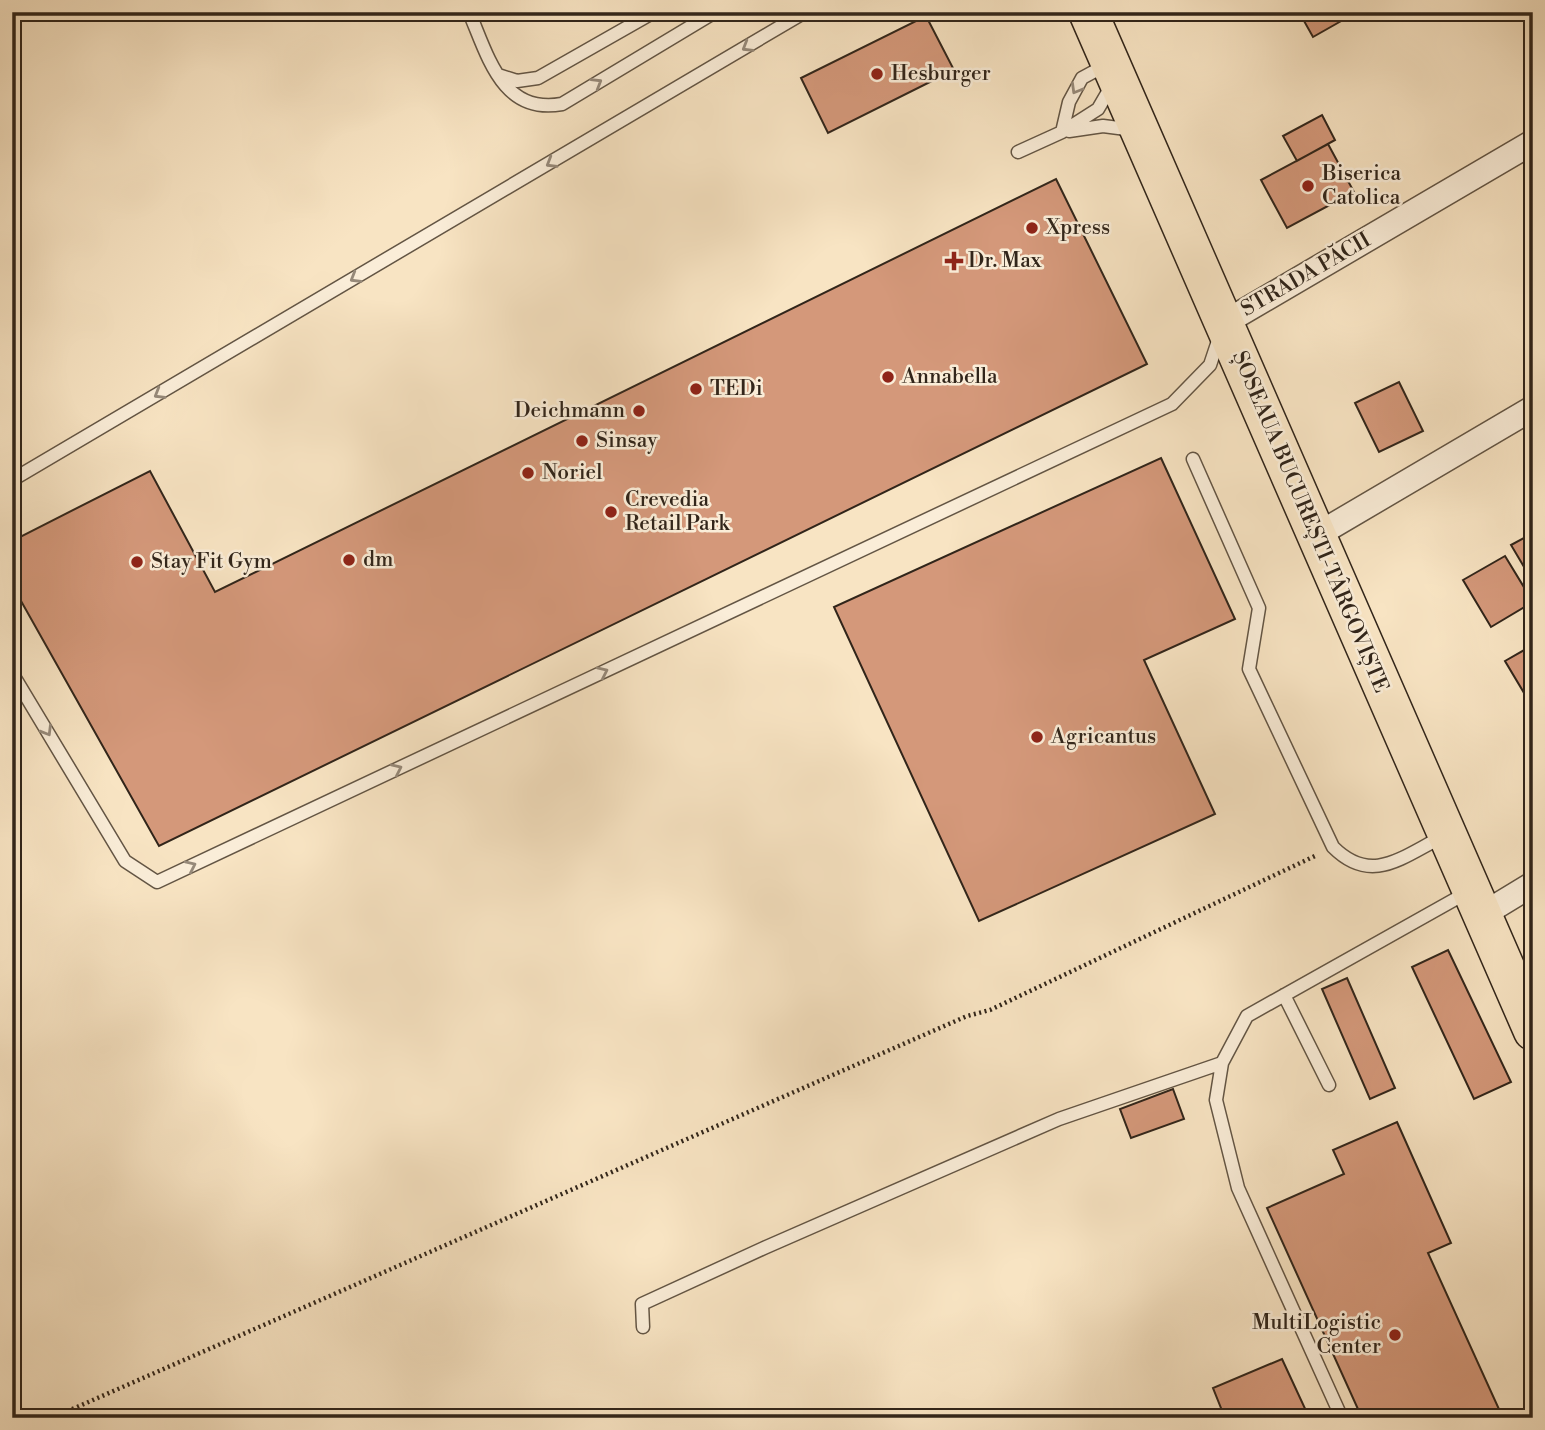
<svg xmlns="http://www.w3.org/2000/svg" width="1545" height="1430" viewBox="0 0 1545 1430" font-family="'Libre Bodoni',serif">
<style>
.building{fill:#d4987a;stroke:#31251a;stroke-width:2}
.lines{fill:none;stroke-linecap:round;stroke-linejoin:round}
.service-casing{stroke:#635544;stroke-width:15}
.minor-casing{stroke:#635544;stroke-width:27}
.primary-casing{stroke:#31251a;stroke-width:41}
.path{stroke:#31251a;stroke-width:4.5;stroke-dasharray:2 3.5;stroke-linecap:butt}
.service{stroke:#faedd8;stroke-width:12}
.minor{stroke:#faedd8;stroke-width:24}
.primary{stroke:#f8e4c3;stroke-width:38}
.oneway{stroke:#968979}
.poi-dot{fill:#8f2418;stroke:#faedd8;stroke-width:2.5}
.labels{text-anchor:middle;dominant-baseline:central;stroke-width:5;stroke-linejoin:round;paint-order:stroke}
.poi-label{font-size:21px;fill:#31251a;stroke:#faedd8;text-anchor:start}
.street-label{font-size:21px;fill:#31251a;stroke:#faedd8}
</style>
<rect width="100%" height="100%" fill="#f8e4c3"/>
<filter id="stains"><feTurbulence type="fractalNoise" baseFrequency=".00286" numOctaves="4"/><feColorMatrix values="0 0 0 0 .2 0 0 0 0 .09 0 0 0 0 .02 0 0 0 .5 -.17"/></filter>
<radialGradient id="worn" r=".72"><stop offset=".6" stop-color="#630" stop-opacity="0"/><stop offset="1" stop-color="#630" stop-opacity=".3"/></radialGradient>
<!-- building -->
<path class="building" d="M1299 12H1357L1313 37Z
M926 16 954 70 828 133 801 78Z
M1322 115 1335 140 1297 161 1283 136Z
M1328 144 1354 192 1287 228 1261 180Z
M1056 179 1147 364 159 846 12 585V541L150 471 215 592Z
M1399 382 1423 431 1379 452 1355 403Z
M1161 458 1235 619 1144 660 1215 814 979 921 834 607Z
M1533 533V582L1511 545Z
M1505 556 1533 602 1491 627 1463 580Z
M1533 645V701L1530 703 1505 661Z
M1448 950 1511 1082 1474 1099 1412 967Z
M1347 978 1395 1088 1370 1099 1322 989Z
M1173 1089 1184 1119 1131 1138 1120 1109Z
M1397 1122 1451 1243 1428 1253 1503 1418H1362L1267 1208 1344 1174 1333 1150Z
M1282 1359 1308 1415 1302 1418H1225L1213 1388Z"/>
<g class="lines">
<!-- service casing -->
<g class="service-casing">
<path id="service" d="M469 12C488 56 502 115 562 104L715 12
M498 75 517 81 538 78 654 12
M1069 131 1103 126 1134 130
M1062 132 1069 102 1082 78 1108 64
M1018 152 1062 132 1098 109 1112 85
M1193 459 1259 608 1249 669 1333 847C1372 886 1403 856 1444 836
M12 480 805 12
M12 673 125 861 157 882 1172 404 1210 365 1220 335
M1284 995 1329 1085
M1533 1162V1171
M643 1327 642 1304 764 1248 1059 1119 1222 1063
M1340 1414 1238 1188 1216 1100 1222 1063 1247 1016 1468 892"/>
</g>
<!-- minor casing -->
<g class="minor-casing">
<path id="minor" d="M1224 323 1533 142
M1317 535 1533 408
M1482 915 1533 884"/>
</g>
<!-- primary casing -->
<g class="primary-casing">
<path id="primary" d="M1088 12 1533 1031"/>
</g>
<!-- path -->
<path class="path" d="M52 1418 967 1016 990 1010 1317 855"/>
<!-- service -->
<use href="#service" class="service"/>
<!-- minor -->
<use href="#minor" class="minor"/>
<!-- primary -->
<use href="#primary" class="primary"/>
</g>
<!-- one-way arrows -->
<defs><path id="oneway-chevron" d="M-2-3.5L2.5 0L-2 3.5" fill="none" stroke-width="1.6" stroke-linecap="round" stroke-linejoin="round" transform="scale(1.75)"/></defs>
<g class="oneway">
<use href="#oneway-chevron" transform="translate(747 47) rotate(149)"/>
<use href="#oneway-chevron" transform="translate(597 83) rotate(-31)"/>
<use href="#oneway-chevron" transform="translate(1076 89) rotate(120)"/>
<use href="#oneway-chevron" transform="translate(551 163) rotate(149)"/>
<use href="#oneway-chevron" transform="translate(355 278) rotate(149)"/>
<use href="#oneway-chevron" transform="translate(159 394) rotate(149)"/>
<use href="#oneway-chevron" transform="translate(603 672) rotate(-25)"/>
<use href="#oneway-chevron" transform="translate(47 731) rotate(59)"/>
<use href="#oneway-chevron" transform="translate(397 769) rotate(-25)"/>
<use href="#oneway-chevron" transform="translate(191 866) rotate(-25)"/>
</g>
<!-- markers -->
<g class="poi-dot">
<circle cx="877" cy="74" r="7"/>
<circle cx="1308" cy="186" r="7"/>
<circle cx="1032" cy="228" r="7"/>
<path d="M950.5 250.5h7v7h7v7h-7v7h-7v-7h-7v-7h7z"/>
<circle cx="888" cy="377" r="7"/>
<circle cx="696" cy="389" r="7"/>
<circle cx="639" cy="411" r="7"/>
<circle cx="582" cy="441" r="7"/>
<circle cx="528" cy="473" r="7"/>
<circle cx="611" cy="512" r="7"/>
<circle cx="349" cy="560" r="7"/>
<circle cx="137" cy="562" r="7"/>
<circle cx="1037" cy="737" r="7"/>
<circle cx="1395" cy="1335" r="7"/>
</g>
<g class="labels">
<!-- poi labels -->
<g class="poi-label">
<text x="891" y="74">Hesburger</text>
<text x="1322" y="174">Biserica<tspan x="1322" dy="24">Catolica</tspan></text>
<text x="1046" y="228">Xpress</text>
<text x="968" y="261">Dr. Max</text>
<text x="902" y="377">Annabella</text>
<text x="710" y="389">TEDi</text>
<text x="625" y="411" text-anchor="end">Deichmann</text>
<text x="596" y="441">Sinsay</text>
<text x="542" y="473">Noriel</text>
<text x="625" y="500">Crevedia<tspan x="625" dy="24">Retail Park</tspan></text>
<text x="363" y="560">dm</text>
<text x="151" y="562">Stay Fit Gym</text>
<text x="1051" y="737">Agricantus</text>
<text x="1381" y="1323" text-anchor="end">MultiLogistic<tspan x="1381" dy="24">Center</tspan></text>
</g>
<!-- street labels -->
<g class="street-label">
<text transform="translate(1306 275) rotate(-30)">STRADA PĂCII</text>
<text transform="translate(1310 522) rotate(67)">ȘOSEAUA BUCUREȘTI-TÂRGOVIȘTE</text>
</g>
</g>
<!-- margin -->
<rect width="1545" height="1430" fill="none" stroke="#f8e4c3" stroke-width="42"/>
<rect x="14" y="14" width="1517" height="1402" fill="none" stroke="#31251a" stroke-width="3.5"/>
<rect x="21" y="21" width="1503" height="1388" fill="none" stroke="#31251a" stroke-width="2"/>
<rect width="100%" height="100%" filter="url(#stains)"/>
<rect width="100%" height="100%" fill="url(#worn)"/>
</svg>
